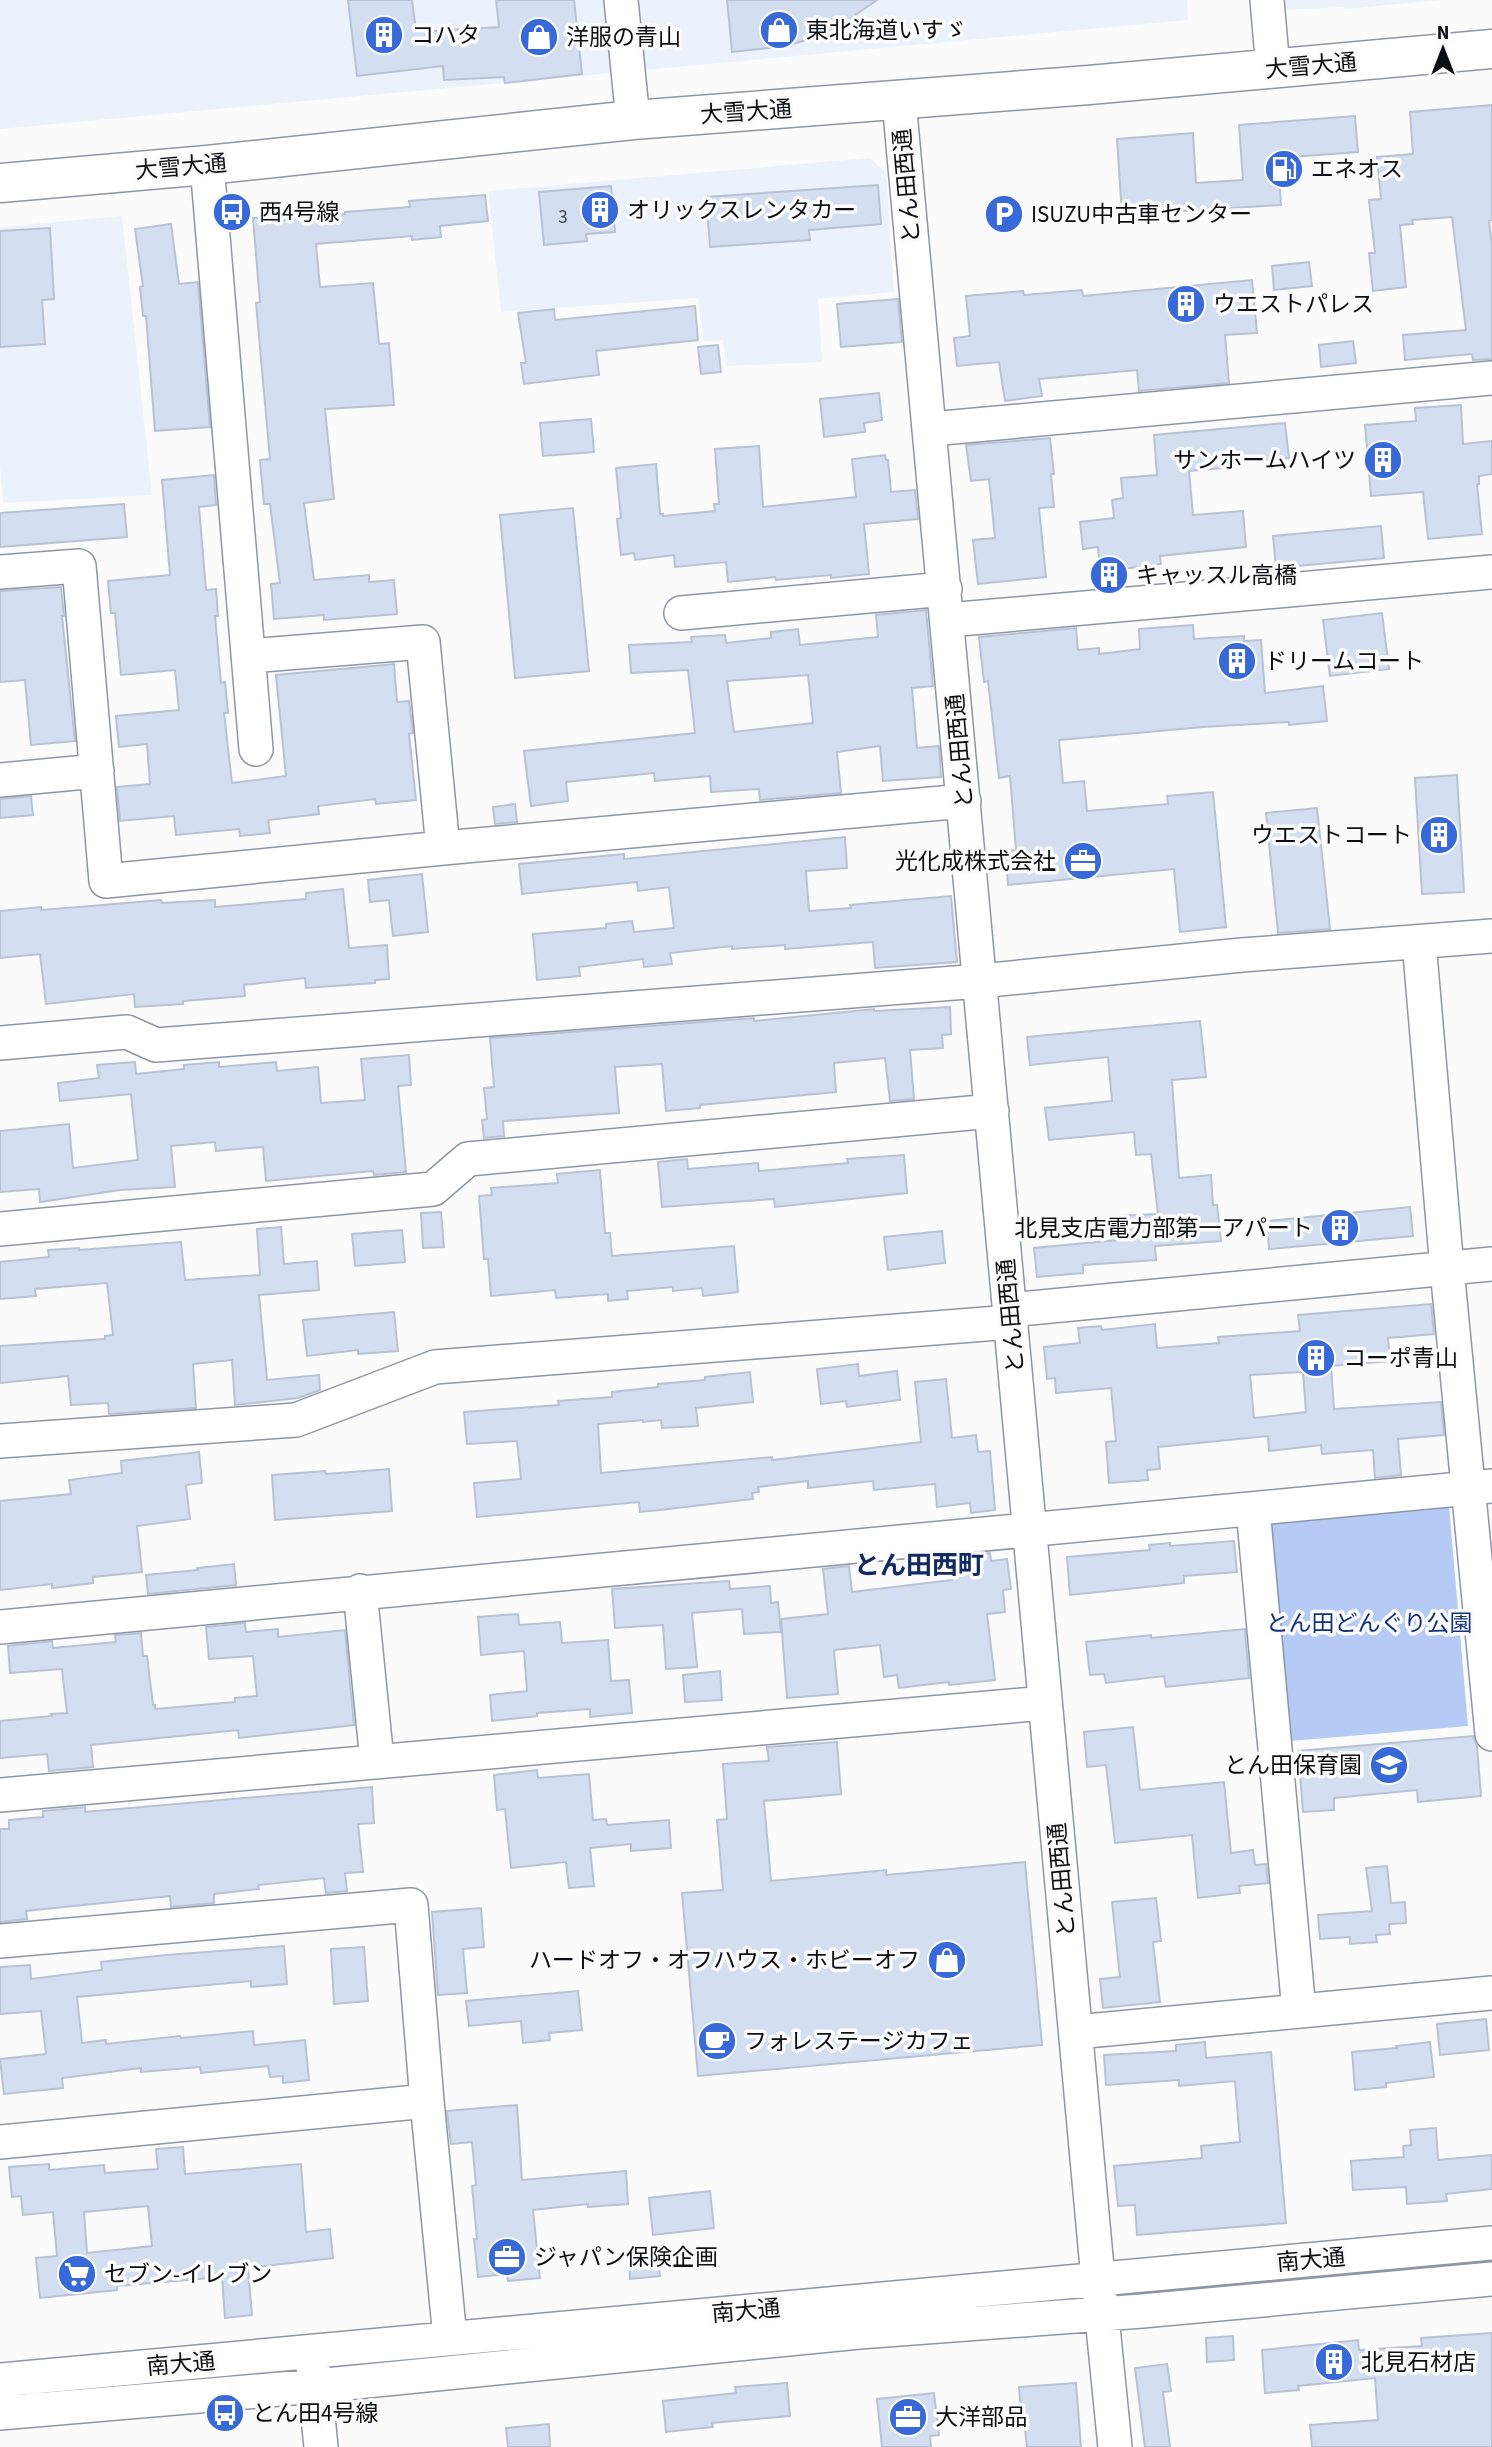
<svg xmlns="http://www.w3.org/2000/svg" width="1492" height="2447" viewBox="0 0 1492 2447" font-family="'Source Sans 3','Noto Sans JP',sans-serif">
<style>
.built{fill:#ecf2fc}
.green{fill:#b5cbf6}
.building{fill:#d4def1;stroke:#b8c2d5;stroke-width:2;fill-rule:evenodd}
.lines{fill:none;stroke-linecap:round;stroke-linejoin:round}
.minor-casing{stroke:#8d96a8;stroke-width:36}
.highway-casing{stroke:#8d96a8;stroke-width:41}
.minor{stroke:#fff;stroke-width:33}
.highway{stroke:#fff;stroke-width:38}
.labels{text-anchor:middle;dominant-baseline:central;stroke-width:7;stroke-linejoin:round;paint-order:stroke}
.number-label{font-size:19px;fill:#3d424b}
.poi-label{font-size:23px;fill:#0b0e14;stroke:#fbfbfb;text-anchor:start}
.street-label{font-size:23px;fill:#0b0e14;stroke:#fbfbfb}
.park-label{font-size:23px;fill:#12317d;stroke:#fbfbfb}
.quarter-label{font-size:26px;font-weight:bold;fill:#132b60;stroke:#fbfbfb}
</style>
<rect width="100%" height="100%" fill="#fbfbfb"/>
<!-- built -->
<path class="built" d="M0 0H1187L1188 20 0 129Z
M1280 0H1441L1345 9 1343 7 1285 10Z
M870 158 886 173 894 292 818 299 822 362 726 366 723 340 704 341 698 298 501 312 488 191Z
M122 216 152 495 3 503 0 466V227Z"/>
<!-- green -->
<path class="green" d="M1449 1506 1468 1726 1290 1741 1270 1520Z"/>
<!-- building -->
<path class="building" d="M348 0H412L416 32 499 27 496 0H574L582 74 505 83 504 77 444 80 443 66 357 76Z
M727 0H877L844 23 813 38 786 46 732 52Z
M1492 105V220L1489 221 1492 245V359L1473 360 1472 354 1405 360 1403 335 1466 330 1452 217 1412 220 1413 224 1400 225 1406 287 1373 291 1369 253H1375L1369 200 1381 199 1377 157 1413 154 1410 112Z
M1355 116 1358 152 1278 158 1281 205 1122 215 1117 139 1193 133 1196 183 1243 180 1239 125Z
M878 185 881 224 809 230 810 240 710 247 706 197Z
M611 186 615 232 586 234 587 241 544 245 539 192Z
M485 195 488 221 440 226 441 237 412 240V236L316 244 320 287 373 283 379 344 389 343 394 405 325 409 334 499 304 503 314 580 369 575V582L394 580 397 614 324 620V615L274 619 271 584 280 583 270 504H264L260 460 270 459 256 303 260 302 253 218 278 216V221L345 214V212L410 207 409 201Z
M171 224 179 284 198 282 210 427 155 431 146 316H143L140 287 143 286 135 229Z
M50 228 54 299 42 300 45 344 0 347V231Z
M1309 262 1312 286 1274 290 1272 266Z
M1252 280 1257 333 1225 335 1229 383 1139 391 1137 370 1039 379 1042 396 1005 401 999 362 957 366 954 338 970 336 966 296 1023 291 1024 295 1082 290 1083 296Z
M898 299 902 342 841 347 837 304Z
M695 306 698 340 596 351 599 375 524 384 521 363H526L518 313 554 309 555 320Z
M1353 341 1356 363 1321 367 1319 345Z
M718 345 721 372 701 374 698 347Z
M879 393 882 420 864 423 865 432 824 437 820 399Z
M1461 405 1463 444 1492 441V474L1479 476V484H1477L1482 534 1428 539 1423 492 1371 496 1365 425 1416 421 1415 408Z
M591 419 594 452 543 456 540 423Z
M1285 423 1289 458 1234 463V467L1189 471 1193 515 1243 511 1246 547 1160 556 1161 564 1100 572 1098 547 1083 549 1080 522 1114 518 1112 500 1123 498 1121 478 1157 475 1154 435Z
M1050 438 1054 474H1051L1054 507 1039 508 1046 577 978 584 973 540 995 538 989 479 971 481 966 445Z
M759 446 763 507 856 497 852 459 885 455 886 460H888L891 492 915 490 918 519 864 524 869 574 831 578V575L776 580 775 577 728 582 726 562 675 567 674 555 635 560 634 553 621 555 617 519 621 518 616 468 656 464 660 514H663V516L715 511 714 504H719L715 449Z
M214 475 216 505 199 507 206 590 216 589 218 616H215L221 683 225 682 228 713H224L232 783 286 776 276 675 394 664 397 702 409 701 413 733 409 734 416 800 376 804 375 799 318 806 319 814 268 820 270 833 240 836 239 829 176 835 174 816 120 821 117 787 150 784 147 744 119 747 116 716 179 710 175 670 121 675 115 613H111L108 581 170 575 162 480Z
M124 504 127 537 0 547V513Z
M573 508 589 671 515 678 500 515Z
M1381 526 1384 558 1276 568 1273 536Z
M61 587 64 616H62L75 741 31 745 25 680 0 682V591Z
M926 610 933 686 912 688 917 748 939 746 941 777 883 781 880 746 837 752 841 793 760 800 759 789 711 792 710 776 655 781 654 773 566 782 568 801 531 806 524 751 695 733 688 670 631 673 629 645 692 642 691 637 725 635 726 643 771 638V632L798 629 800 645 878 637 876 615ZM808 675 813 723 734 732 727 681Z
M1382 613 1389 669 1330 676 1323 620Z
M1193 625 1194 639 1244 636V641L1261 640 1265 693 1323 686 1327 721 1289 725V722L1203 727 1059 740 1063 783 1084 781 1087 811 1168 804 1167 796 1213 792 1226 927 1180 932 1174 869 1008 885 1005 851 1016 850 1010 776 999 778 988 681 984 682 979 637 1076 628 1078 650 1099 648V654L1140 649 1139 629Z
M1457 775 1464 892 1422 894 1415 778Z
M31 796 33 815 0 818V799Z
M515 804 517 822 495 824 493 807Z
M1317 808 1330 929 1278 933 1266 813Z
M845 837 847 868 806 871 809 911 851 908 850 905 951 896 957 962 875 968 873 942 785 949V945L732 949V946L670 953 672 964 644 967 643 959 579 967 580 976 537 980 533 934 606 928V924L632 921 634 932 674 928 669 887 638 891 637 882 522 894 519 864 624 854V859Z
M422 874 428 932 393 936 389 900 370 902 368 880Z
M343 889 349 948 387 945 389 979 375 980V983L306 988 305 978 244 985 245 996 183 1001V1004L135 1007 134 994 46 1004 40 954 0 958V911L41 907V910L91 906 161 900 162 903 215 900V907L306 899V893Z
M950 1007 951 1034 942 1035 943 1048 910 1050 914 1099 890 1101 885 1058 834 1063 836 1092 700 1105V1108L666 1111 662 1064 615 1067 619 1113 503 1121 504 1136 484 1138 482 1120 487 1119 484 1088 494 1087 490 1038 754 1018V1021L874 1009V1011Z
M1200 1021 1206 1077 1172 1080 1179 1178 1211 1175 1213 1205H1217L1221 1241 1155 1246 1156 1260 1083 1265V1273L1037 1277 1034 1248 1117 1240 1115 1216 1158 1214 1151 1154 1136 1155 1134 1132 1049 1140 1045 1108 1112 1101 1108 1057 1030 1065 1027 1037Z
M409 1055 411 1085 398 1086 406 1172 374 1175 373 1171 266 1181 263 1147 216 1151 215 1142 171 1146 175 1187 120 1190 40 1202 39 1189 0 1192V1131L69 1124 73 1168 138 1160 131 1094 60 1101 58 1083 99 1078 97 1065 135 1062 136 1074 184 1069V1065L219 1062V1067L276 1062 277 1071 318 1067 321 1103 365 1100 361 1059Z
M904 1155 907 1193 775 1207 774 1199 662 1207 658 1162 687 1159 688 1169 758 1163 759 1171 848 1163 847 1159Z
M600 1170 605 1233H610L612 1256 734 1246 738 1292 703 1296 702 1288 673 1291V1287L627 1291 628 1299 608 1301V1294L556 1298 555 1290 491 1296 488 1259H484L479 1196 492 1195 491 1188 558 1183 557 1174Z
M1410 1207 1413 1236 1269 1249 1267 1221Z
M441 1212 444 1247 423 1248 421 1213Z
M281 1227 284 1264 317 1261 319 1290 259 1295 267 1380 319 1375 320 1390 298 1398 235 1405 232 1360 193 1364 196 1408 109 1414 108 1403 71 1405 68 1376 0 1383V1346L105 1339V1336L113 1335 107 1283 35 1289 36 1296 0 1299V1262L49 1257 48 1250 79 1248V1250L181 1242 185 1280 260 1275 257 1229Z
M402 1230 405 1262 355 1266 352 1234Z
M942 1231 945 1263 888 1270 884 1237Z
M1431 1304 1434 1334 1388 1338 1390 1361 1331 1366 1334 1409 1441 1402 1444 1435 1398 1439 1401 1475 1375 1478 1373 1450 1322 1454 1321 1445 1269 1451 1268 1436 1158 1447 1160 1469 1147 1470 1148 1480 1109 1483 1106 1442 1116 1441 1111 1388 1056 1393 1055 1378 1047 1379 1044 1347 1080 1343 1078 1328 1101 1326 1102 1330 1155 1324 1157 1348 1219 1343 1218 1337 1300 1331 1298 1315ZM1303 1372 1306 1412 1254 1418 1250 1375Z
M394 1312 398 1351 358 1354V1350L307 1356 303 1320Z
M858 1364 859 1376 897 1371 900 1400 847 1407 846 1401 821 1404 817 1369Z
M750 1372 753 1402 696 1408 698 1426 662 1428 661 1420 643 1422V1420L598 1424 601 1473 772 1457V1460L921 1442 915 1382 946 1379 952 1438 976 1435 978 1452 990 1451 995 1510 971 1513 970 1503 937 1507 935 1484 874 1490 873 1481 808 1488V1481L758 1487 759 1492 752 1493 753 1499 660 1510 640 1512 639 1502 477 1517 474 1483 521 1479 517 1441 467 1444 464 1412 559 1405 558 1401 612 1397V1392L658 1387V1384L705 1380V1377Z
M199 1452 202 1483 186 1485 190 1519 137 1526 142 1572 93 1577V1583L52 1588V1584L0 1590V1501L71 1494 69 1480 122 1473 121 1461Z
M389 1469 392 1511 275 1520 272 1475 325 1471 326 1474Z
M1234 1541 1237 1572 1184 1576V1583L1070 1595 1067 1557 1150 1550 1149 1545 1170 1543V1546Z
M990 1553 991 1561 1007 1559 1011 1589 1003 1590 1005 1612 987 1614 995 1680 949 1685V1682L899 1688 897 1675 884 1677 880 1645 834 1650 838 1694 787 1698 781 1619 828 1614 823 1569 849 1566 852 1592 952 1580 950 1560 964 1559V1555Z
M234 1564 236 1585 148 1594 146 1575 198 1570 197 1568Z
M729 1581 730 1589 770 1586 771 1603 778 1602 781 1632 744 1634 742 1609 692 1613 697 1667 666 1669 663 1625 615 1628 612 1589Z
M518 1614 519 1625 560 1622 562 1643 608 1640 611 1681 629 1680 632 1713 590 1717V1709L537 1713V1716L492 1721 490 1695 527 1691 524 1651 481 1655 478 1617Z
M245 1623 246 1632 278 1629V1637L345 1630 354 1725 239 1738 238 1730 91 1745 93 1767 49 1771 47 1754 0 1758V1721L52 1716 51 1714 67 1713 62 1669 10 1673 8 1646 52 1641 53 1648 116 1642 115 1635 141 1633 143 1656H147L153 1705H155V1709L235 1702V1698L257 1696 253 1656 209 1659 206 1627Z
M1245 1629 1249 1678 1166 1687 1164 1676 1106 1683 1104 1674 1090 1675 1086 1642 1151 1635V1638Z
M720 1671 722 1700 685 1702 683 1675Z
M1133 1727 1140 1790 1224 1782 1231 1853 1253 1850 1255 1865 1266 1864 1268 1883 1239 1886 1240 1893 1198 1898 1192 1835 1115 1843 1106 1765 1087 1767 1084 1732Z
M1473 1736 1477 1746 1481 1796 1418 1802 1417 1790 1334 1798V1810L1303 1812 1298 1751Z
M837 1742 841 1794 764 1801 771 1881 886 1870V1875L1025 1862 1042 2045 698 2076 682 1893 723 1890 717 1820 727 1819 723 1764 769 1761 767 1747Z
M537 1770 538 1778 589 1774 593 1820 606 1819 607 1825 669 1820 671 1848 631 1851V1844L590 1848 594 1886 569 1888 566 1862 511 1868 505 1809 497 1810 494 1775Z
M372 1787 374 1823 358 1824 363 1872 345 1873 347 1891 326 1893 324 1878 258 1885 259 1889 214 1894V1903L171 1907 170 1896 26 1911 27 1919 0 1922V1829H9V1820L43 1817V1811L53 1810 85 1807V1812Z
M1387 1866 1391 1903 1405 1902 1406 1923 1389 1924 1390 1934 1376 1935 1377 1942 1350 1944V1937L1320 1939 1318 1915 1372 1911 1366 1868Z
M1156 1898 1161 1941 1153 1942 1160 2002 1103 2008 1100 1979 1120 1977 1112 1902Z
M481 1908 484 1947 463 1949 467 1993 438 1995 432 1912Z
M284 1946 287 1984 251 1987V1981L77 1997 82 2043 106 2040V2044L180 2036 181 2038 253 2031 254 2045 305 2040 309 2080 283 2083V2076L270 2077 268 2066 201 2073 200 2067 141 2072V2068L62 2078 63 2088 4 2094 0 2059 46 2054 41 2011 0 2014V1967L30 1965 31 1979 102 1970 101 1962 166 1955Z
M364 1947 368 2001 334 2004 331 1949Z
M578 1991 582 2030 549 2033 550 2040 523 2043 521 2021 469 2026 466 2001Z
M1486 2019 1489 2050 1440 2055 1437 2024Z
M1205 2042 1206 2058 1271 2052 1286 2223 1137 2235 1135 2205 1118 2206 1114 2166 1202 2158 1201 2146 1240 2142 1235 2081 1179 2086V2080L1106 2085 1104 2055 1176 2051V2045Z
M1430 2042 1434 2077 1386 2083V2087L1355 2090 1352 2052 1397 2048 1396 2046Z
M517 2105 522 2180 626 2171 628 2204 588 2207V2204L533 2210 540 2278 508 2281 507 2274 478 2277 474 2239H477L472 2186 476 2185 472 2142 451 2144 447 2111Z
M1436 2128 1438 2160 1492 2155V2189L1446 2194 1447 2201 1407 2204 1406 2187 1353 2190 1351 2161 1404 2157 1403 2146 1411 2145 1410 2130Z
M183 2147 185 2174 301 2164 306 2232 330 2229 333 2258 248 2268 252 2315 225 2318 222 2277 117 2286V2290L40 2298 36 2258 57 2256 53 2212 23 2215 21 2196 12 2197 9 2167 49 2164V2170L104 2165 105 2173 158 2169 156 2149ZM148 2206 152 2246 87 2253 84 2212Z
M710 2191 714 2228 653 2235 649 2198Z
M657 2248 660 2276 630 2279 628 2251Z
M1492 2333V2447H1312L1310 2425 1378 2420 1375 2378 1298 2386 1299 2390 1265 2393 1262 2350 1358 2340 1359 2350 1422 2346 1421 2338Z
M1233 2336 1234 2360 1207 2362 1206 2338Z
M1167 2364 1171 2391 1163 2392 1170 2447H1145L1135 2368Z
M787 2383 790 2416 712 2423 713 2427 666 2432 663 2401 736 2393 735 2387Z
M1076 2383 1081 2447H1027L1024 2420H1022L1019 2387Z
M934 2393 939 2435 930 2436 931 2447H882L877 2399Z
M549 2424 550 2447H508L506 2428Z"/>
<g class="lines">
<!-- minor casing -->
<g class="minor-casing">
<path id="minor" d="M621 0 633 120
M1267 0 1273 69
M899 101 1096 2257 1115 2447
M207 165 256 749
M931 429 1492 378
M0 572 79 566 106 881 443 848 964 801
M681 613 945 589
M948 620 1492 572
M249 656 423 642 443 848
M0 780 97 771
M1419 942 1447 1269 1492 1734
M0 1043 127 1032 156 1045 980 981 1242 955 1492 936
M0 1229 433 1189 468 1159 992 1111
M1010 1310 1492 1264
M0 1441 296 1420 435 1367 1011 1322
M1253 1509 1299 2011
M360 1591 377 1761
M0 1627 1492 1486
M0 1795 1045 1703
M0 1941 411 1905 427 2101 450 2338
M1076 2032 1492 1993
M0 2142 427 2101
M313 2366 321 2447
M0 2380 1492 2243
M0 2413 316 2386 859 2332 1142 2311 1492 2279"/>
</g>
<!-- highway casing -->
<g class="highway-casing">
<path id="highway" d="M0 183 207 165 633 120 1089 85 1492 49"/>
</g>
<!-- minor -->
<use href="#minor" class="minor"/>
<!-- highway -->
<use href="#highway" class="highway"/>
</g>
<!-- icons -->
<defs>
<g id="shop-disc" transform="scale(2.0125)"><circle r="9.5" fill="#3869d9" stroke="#fbfbfb"/><path d="M-5-2.5h2.3a2.7 3.5 0 0 1 5.4 0H5L5.5 6h-11ZM-1.5-2.5h3a1.5 2.3 0 0 0-3 0Z" fill="#fff"/></g>
<g id="building-disc" transform="scale(2.0125)"><circle r="9.5" fill="#3869d9" stroke="#fbfbfb"/><path d="M-4-6H4V6H1V3H-1V6H-4ZM-2.5-4.3h1.7v1.8h-1.7ZM.8-4.3h1.7v1.8H.8ZM-2.5-1h1.7V.8h-1.7ZM.8-1h1.7V.8H.8Z" fill="#fff"/></g>
<g id="fuel-disc" transform="scale(2.0125)"><circle r="9.5" fill="#3869d9" stroke="#fbfbfb"/><path d="M-5.5-6h7V0h2V4h1.3V-2.5L3-4.5l.8-.8L6-3V5H2.5V1h-1V6h-7ZM-4.2-4.7v3.2H.2V-4.7Z" fill="#fff"/></g>
<g id="bus-disc" transform="scale(2.0125)"><circle r="9.5" fill="#3869d9" stroke="#fbfbfb"/><path d="M-5-6H5V4H4V6H2V4H-2V6H-4V4H-5ZM-3.5-4V0h7V-4ZM-3.5 1.2v1.5H-2V1.2ZM2 1.2v1.5H3.5V1.2Z" fill="#fff"/></g>
<g id="parking-disc" transform="scale(2.0125)"><circle r="9.5" fill="#3869d9" stroke="#fbfbfb"/><path d="M-3.5-5.5H1a3.5 3.5 0 0 1 0 7H-1V5.5H-3.5ZM-1-3.4V-.6H.8a1.4 1.4 0 0 0 0-2.8Z" fill="#fff"/></g>
<g id="office-disc" transform="scale(2.0125)"><circle r="9.5" fill="#3869d9" stroke="#fbfbfb"/><path d="M-6-3h4V-5.5h4V-3h4V5H-6ZM-1-4.5V-3h2v-1.5ZM-6 0V1H6V0Z" fill="#fff"/></g>
<g id="school-disc" transform="scale(2.0125)"><circle r="9.5" fill="#3869d9" stroke="#fbfbfb"/><path d="M0-5L7-2L0 1L-7-2ZM-4 1L0 2.5L4 1V4Q0 6-4 4Z" fill="#fff"/></g>
<g id="cafe-disc" transform="scale(2.0125)"><circle r="9.5" fill="#3869d9" stroke="#fbfbfb"/><path d="M-5.5-4.5H6V0H3Q3 3.5 0 3.5H-2.5Q-5.5 3.5-5.5 0ZM3-3.2v2h1.7v-2ZM-6 4.5H4V6H-6Z" fill="#fff"/></g>
<g id="supermarket-disc" transform="scale(2.0125)"><circle r="9.5" fill="#3869d9" stroke="#fbfbfb"/><path d="M-6-5.5h2.5l.6 2H6L4.5 2H-2.5L-4.4-4H-6ZM-1.5 3.2a1.3 1.3 0 1 0 .1 0ZM3 3.2a1.3 1.3 0 1 0 .1 0Z" fill="#fff"/></g>
</defs>
<g fill-rule="evenodd">
<use href="#shop-disc" x="779" y="30"/>
<use href="#building-disc" x="384" y="35"/>
<use href="#shop-disc" x="539" y="37"/>
<use href="#fuel-disc" x="1284" y="169"/>
<use href="#building-disc" x="600" y="210"/>
<use href="#bus-disc" x="232" y="212"/>
<use href="#parking-disc" x="1004" y="214"/>
<use href="#building-disc" x="1186" y="304"/>
<use href="#building-disc" x="1383" y="460"/>
<use href="#building-disc" x="1109" y="575"/>
<use href="#building-disc" x="1237" y="661"/>
<use href="#building-disc" x="1439" y="835"/>
<use href="#office-disc" x="1083" y="861"/>
<use href="#building-disc" x="1340" y="1228"/>
<use href="#building-disc" x="1316" y="1358"/>
<use href="#school-disc" x="1389" y="1765"/>
<use href="#shop-disc" x="947" y="1960"/>
<use href="#cafe-disc" x="717" y="2041"/>
<use href="#office-disc" x="507" y="2257"/>
<use href="#supermarket-disc" x="77" y="2274"/>
<use href="#building-disc" x="1334" y="2362"/>
<use href="#bus-disc" x="225" y="2413"/>
<use href="#office-disc" x="908" y="2417"/>
</g>
<g class="labels">
<!-- number labels -->
<g class="number-label">
<text x="563" y="217">3</text>
</g>
<!-- poi labels -->
<g class="poi-label">
<text x="806" y="30">東北海道いすゞ</text>
<text x="411" y="35">コハタ</text>
<text x="566" y="37">洋服の青山</text>
<text x="1311" y="169">エネオス</text>
<text x="627" y="210">オリックスレンタカー</text>
<text x="259" y="212">西4号線</text>
<text x="1031" y="214">ISUZU中古車センター</text>
<text x="1213" y="304">ウエストパレス</text>
<text x="1356" y="460" text-anchor="end">サンホームハイツ</text>
<text x="1136" y="575">キャッスル高橋</text>
<text x="1264" y="661">ドリームコート</text>
<text x="1412" y="835" text-anchor="end">ウエストコート</text>
<text x="1056" y="861" text-anchor="end">光化成株式会社</text>
<text x="1313" y="1228" text-anchor="end">北見支店電力部第一アパート</text>
<text x="1343" y="1358">コーポ青山</text>
<text x="1362" y="1765" text-anchor="end">とん田保育園</text>
<text x="920" y="1960" text-anchor="end">ハードオフ・オフハウス・ホビーオフ</text>
<text x="744" y="2041">フォレステージカフェ</text>
<text x="534" y="2257">ジャパン保険企画</text>
<text x="104" y="2274">セブン-イレブン</text>
<text x="1361" y="2362">北見石材店</text>
<text x="252" y="2413">とん田4号線</text>
<text x="935" y="2417">大洋部品</text>
</g>
<!-- street labels -->
<g class="street-label">
<text transform="translate(1311 66) rotate(-5)">大雪大通</text>
<text transform="translate(746 112) rotate(-4)">大雪大通</text>
<text transform="translate(181 167) rotate(-5)">大雪大通</text>
<text transform="translate(907 186) rotate(-95)">とん田西通</text>
<text transform="translate(960 751) rotate(-95)">とん田西通</text>
<text transform="translate(1011 1316) rotate(-95)">とん田西通</text>
<text transform="translate(1062 1880) rotate(-95)">とん田西通</text>
<text transform="translate(1311 2260) rotate(-5)">南大通</text>
<text transform="translate(746 2311) rotate(-5)">南大通</text>
<text transform="translate(181 2364) rotate(-5)">南大通</text>
</g>
<!-- park labels -->
<g class="park-label">
<text x="1369" y="1623">とん田どんぐり公園</text>
</g>
<!-- quarter labels -->
<g class="quarter-label">
<text x="919" y="1565">とん田西町</text>
</g>
</g>
<!-- north arrow -->
<g transform="translate(1443 49)" stroke="#fbfbfb" stroke-width="5" paint-order="stroke">
<path d="M0-5L12 26L0 18L-12 26Z" fill="#0b0e14"/>
<text y="-10" font-size="19" font-weight="bold" text-anchor="middle" fill="#0b0e14">N</text>
</g>
</svg>
